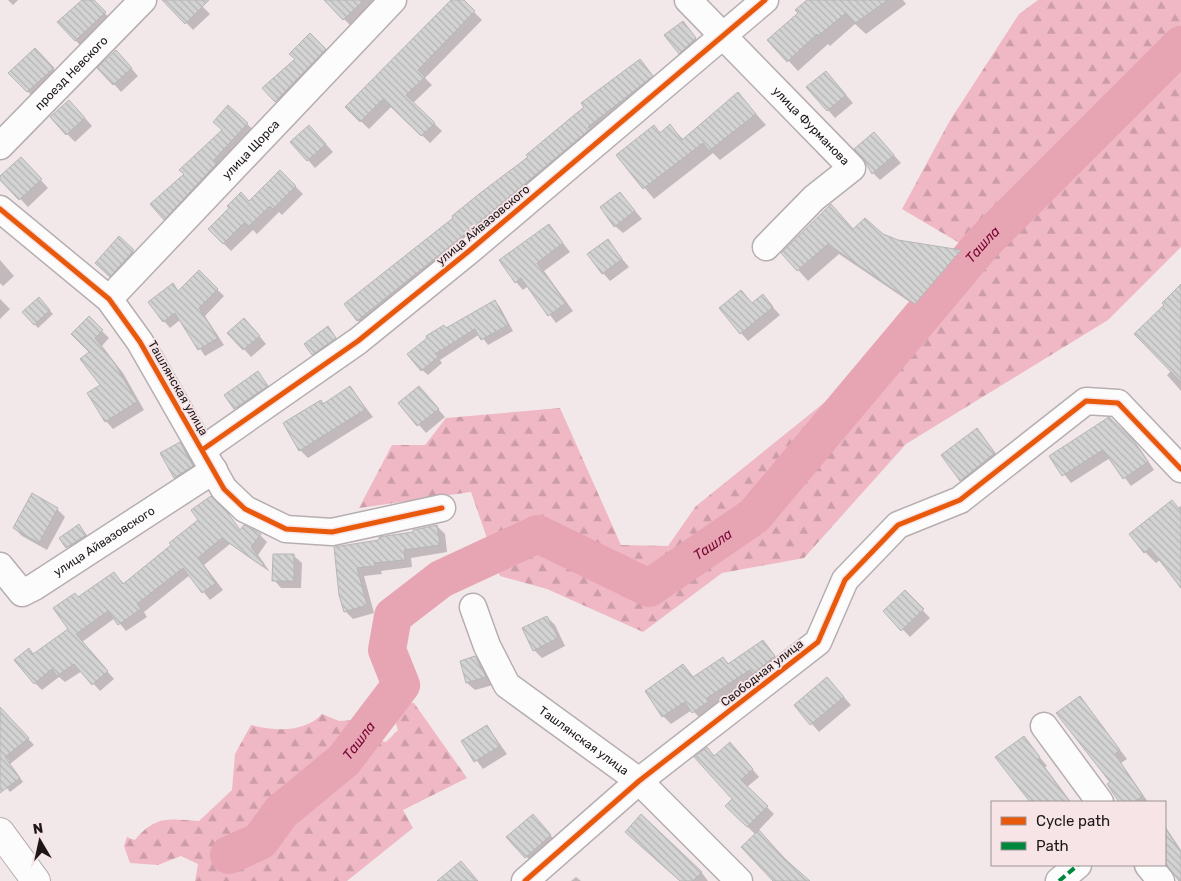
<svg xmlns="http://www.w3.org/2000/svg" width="1181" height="881" viewBox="0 0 1181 881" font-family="Rubik,sans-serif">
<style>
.forest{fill:url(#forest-firs)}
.shadow{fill:#0003}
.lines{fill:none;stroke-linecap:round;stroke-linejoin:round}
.river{stroke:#e7a4b3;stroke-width:38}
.building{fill:url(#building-back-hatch);stroke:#b7b6b7}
.minor-casing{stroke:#b6aeb0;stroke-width:29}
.major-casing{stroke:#b6aeb0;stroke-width:30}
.minor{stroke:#fdfcfc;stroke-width:26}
.major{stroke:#fdfcfc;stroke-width:28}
.quiet{stroke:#00873e;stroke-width:4;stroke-dasharray:8 4;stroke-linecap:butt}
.cycleway-casing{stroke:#f6e4e7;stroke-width:8}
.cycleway{stroke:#e8590c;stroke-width:5}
.labels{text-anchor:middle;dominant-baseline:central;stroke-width:4;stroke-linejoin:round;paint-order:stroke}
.street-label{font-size:12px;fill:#1c1617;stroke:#f6e4e7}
.water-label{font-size:14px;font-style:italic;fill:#780735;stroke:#f6e4e7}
</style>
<defs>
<pattern id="forest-firs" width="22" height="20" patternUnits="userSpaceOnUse" patternTransform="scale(1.25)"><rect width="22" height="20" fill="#efb8c4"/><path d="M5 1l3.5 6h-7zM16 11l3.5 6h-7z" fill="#cc9da8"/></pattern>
<pattern id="building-back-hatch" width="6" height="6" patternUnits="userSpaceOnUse" patternTransform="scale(1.25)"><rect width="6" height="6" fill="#d4d3d4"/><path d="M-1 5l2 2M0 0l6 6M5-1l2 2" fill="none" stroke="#b5b4b5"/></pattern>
</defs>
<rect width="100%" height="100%" fill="#f2e8ea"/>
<!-- forest -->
<path class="forest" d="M1038 0H1181V247L1108 320 906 444 804 558 722 573 643 632 547 589 500 576 471 492 359 508 392 445H425L446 418 560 408 621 545 668 546 696 506 913 331 983 257 902 209 949 122 1019 14Z
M389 702 414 703 467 778 403 810 413 828 347 881H195L198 864 181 856 158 865 130 863 124 846 127 837 135 840C155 815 170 819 199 821L232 790 235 754 251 725C275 731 304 733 322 714L339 721 355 720 367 737 386 742 398 730Z"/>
<!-- shadow -->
<path class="shadow" d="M8 0H18L13 5Z
M84 0H93L112 21 83 48 75 40Z
M165 0H196L210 14 193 30Z
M333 0H379L351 26 329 4Z
M453 0H462L482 20 425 78 432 85 413 103 442 131 430 143 392 106 369 129 346 107Z
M810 0H903L906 4 866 34 855 24 830 46 828 44 798 71 769 40 799 13Z
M683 22 703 47 687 60 679 53Z
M310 34 333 57 284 109 264 88 297 60Z
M43 57 60 76 35 99 10 73Z
M123 59 138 76 121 92 114 84Z
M640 61 659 84 366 328 358 321 346 304 530 158Z
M833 80 853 103 835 118 808 87Z
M738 94 766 125 720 160 713 153 654 199 617 155 661 134 670 126 684 140Z
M77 109 92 126 75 142 67 134Z
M247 124 255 131 172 226 152 204Z
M317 134 333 152 315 168 308 160Z
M881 141 901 163 880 180 873 173Z
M28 166 48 188 28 207 0 177Z
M280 171 303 194 282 215 279 212 257 234 253 230 231 251 209 229 249 202Z
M620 193 642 219 623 233 615 226Z
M549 225 570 252 544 271 573 311 556 323 528 286 523 290 516 282Z
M854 230 883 235 898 241 960 251 971 262 926 313 839 254 808 281 783 253Z
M119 238 141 259 118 283 104 271Z
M607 241 629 267 610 281 603 273Z
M0 260 14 276 3 286 0 283Z
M199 272 224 296 205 316 224 345 205 356 180 320 170 328 164 321 172 285 179 292Z
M1181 290V391L1167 375 1172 370Z
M0 299 10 309 0 319Z
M39 299 53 314 38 328 24 312Z
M495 301 500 307 513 331 488 345 480 334 440 360 442 363 428 375 422 370 446 329Z
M753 304H770L780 315 748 341 741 333Z
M89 318 109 338 102 346 123 373 144 410 113 429 106 421 102 386 91 352Z
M252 327 266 344 251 357 244 349Z
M328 328 343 346 321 361 313 354Z
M258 373 275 394 243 416 226 395Z
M350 387 373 417 308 458 300 450 285 424 324 405Z
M426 395 445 417 426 433 400 403Z
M1111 419 1141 450 1154 470 1131 486 1110 458 1071 483 1051 457Z
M976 430 1002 461 969 488 961 480Z
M180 443 187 451 200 474 183 485 175 477Z
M210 497 241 531 260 535 267 542 258 555 270 572 230 544 204 565 223 590 210 600 190 575 144 612 147 617 126 631 115 618 82 642 114 679 100 691 82 671 65 682 59 677 42 690 35 683 34 655 70 629 79 598 114 573 124 584 173 545 199 520Z
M1172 501 1178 508 1181 506V589L1160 560 1156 563 1145 552Z
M57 509 65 517 47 550 22 536 14 528Z
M79 526 93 543 75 555 61 538Z
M437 526 445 534 447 552 411 558 412 567 381 571 382 574 364 576 374 613 353 619 345 611 335 548 380 541Z
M294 556 302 563 301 588H281L274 580Z
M905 592 930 618 910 637 885 611Z
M547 617 555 625 565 646 542 658 534 650Z
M763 641 782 665 758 677 714 706 716 709 701 719 692 710 671 724 663 716 683 665 694 678 723 658 730 665Z
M475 657 483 665 493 685 475 690 467 683Z
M827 678 851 705 819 732 795 705Z
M1080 698 1127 759 1121 763 1148 802H1121L1109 784 1111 782Z
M0 708 34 745 10 764 23 782 10 792 0 780V768L9 761 0 752Z
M487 726 507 754 483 769 463 742Z
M1024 738 1047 766 1045 767 1071 802H1031L997 757Z
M707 749 715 756 737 751 759 777 747 787 774 814 758 831 807 881H776L756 835 726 806 733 799Z
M641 816 702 873 708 881H681L626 832Z
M540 823 558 844 534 865 508 837Z
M1165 826 1181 850V881L1165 861Z
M576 877 581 881H571Z"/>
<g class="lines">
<!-- river -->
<path class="river" id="s1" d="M229 855 260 841 281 812 344 760 401 685 387 650 393 616 441 579 538 534 649 588 754 516 983 243 1181 45"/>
</g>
<!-- building -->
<path class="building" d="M82 0H94L106 12 75 41 57 22Z
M162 0H209L185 24Z
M324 0H364L343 20Z
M451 0H464L475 11 418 70 425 77 406 95 435 123 421 136 383 99 360 122 345 107Z
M807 0H888L854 24 846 13 818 36 817 34 787 62 767 40 798 13 795 10Z
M683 21 696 38 679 54 664 35Z
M310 33 326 49 275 102 262 88 295 59 289 54Z
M35 48 54 68 27 92 8 73Z
M116 50 132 68 113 85 97 68Z
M640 59 653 76 588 127 590 129 459 239 357 321 344 304 453 218 452 216 479 194 528 157 526 155 584 107 581 103Z
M826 71 846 95 827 111 806 87Z
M738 92 756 114 709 151 703 143 643 189 616 155 654 125 660 133 670 124 682 140Z
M69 100 85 118 66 135 50 117Z
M228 105 248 123 214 160 217 163 164 220 150 204 184 174 179 170 222 130 213 122Z
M309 125 326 144 307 161 290 142Z
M874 132 894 155 872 174 863 158 854 149Z
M21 157 42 179 19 200 0 180V176Z
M280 170 296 186 273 209 270 206 248 227 244 223 223 244 208 229 229 208 227 206 241 192 249 201Z
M620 192 635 211 614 227 600 207Z
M831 204 853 229 865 218 883 234 898 240 961 250 915 304 828 244 797 271 781 253Z
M549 224 563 243 537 263 566 303 548 316 521 278 515 283 499 260Z
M119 236 134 250 110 277 95 263Z
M608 239 622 259 602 274 587 254Z
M199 270 218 289 199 308 218 338 198 350 175 313 163 322 148 302 173 283 178 291Z
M1181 284V382L1134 334 1164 305 1162 303Z
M741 290 752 303 763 294 773 307 740 334 719 308Z
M39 297 50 310 34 325 22 312Z
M495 300 508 325 481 340 475 329 435 354 438 357 421 371 407 354 427 338 426 336 444 325 446 328Z
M89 316 103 330 95 338 115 364 137 402 105 422 87 393 100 385 80 359 89 352 71 334Z
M244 318 260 336 243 350 227 333Z
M328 326 336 338 312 355 304 344Z
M258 371 268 386 234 409 224 395Z
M350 386 366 409 299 451 283 423 321 400 323 404Z
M419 386 439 409 417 426 398 403Z
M1109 417 1134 441 1148 462 1123 479 1103 450 1062 476 1049 456Z
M977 428 995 453 960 481 941 455Z
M180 442 193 466 174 478 160 453Z
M32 493 58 508 39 543 13 528Z
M211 496 228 513 240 530 244 525 261 534 251 547 264 564 262 566 222 538 198 558 216 583 202 593 183 568 137 604 141 609 118 625 108 611 76 634 108 671 92 685 74 664 57 676 52 669 34 684 14 660 29 648 33 654 68 629 53 608 75 593 78 597 114 572 123 584 171 545 169 543 198 520 191 510Z
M1172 500 1181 511V588L1150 548 1144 553 1129 534Z
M79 524 86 535 66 548 59 538Z
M437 525 440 545 404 550 405 560 374 563 375 566 357 568 367 605 344 612 339 595 334 547 379 540V537L413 532V530Z
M273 554H294V581H272Z
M905 590 924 609 901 631 883 611Z
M547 616 558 638 533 651 522 628Z
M763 640 775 656 753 674 750 670 707 698 709 701 692 713 685 702 662 717 645 691 683 664 693 677 723 657 728 664Z
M475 656 486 677 466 683 460 661Z
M827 677 844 697 810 725 794 705Z
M1080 696 1120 750 1115 754 1143 796 1134 802H1119L1107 784 1110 782 1056 713Z
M0 707 29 738 5 757 20 778 0 793Z
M487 725 500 746 474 762 461 741Z
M1024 736 1040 757 1038 759 1070 802H1030L995 757Z
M730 742 753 769 741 780 768 806 747 827 725 806 732 799 694 757 707 747 714 756Z
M533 814 551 835 525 858 506 837Z
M641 814 702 872 693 881H680L625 832Z
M1165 828 1181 852V881H1179L1165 862Z
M759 830 784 858 810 881H773L741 847Z
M461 861 478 881H437Z"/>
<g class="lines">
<!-- minor casing -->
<g class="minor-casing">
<g id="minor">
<path id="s2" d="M688 0 852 168 814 198 766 247"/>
<path id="s3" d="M0 146 143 0"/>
<path d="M0 209 109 299 140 342 224 489 245 509 286 529 332 532 442 508"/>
<path id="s4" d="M109 299 393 0"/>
<path d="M202 450 358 341 469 251 765 0"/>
<path id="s5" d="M0 566 22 593 34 587 214 470"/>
<path id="s6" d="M473 607 487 646 507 685 639 781 739 881"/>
<path d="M1044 726 1100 802"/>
<path d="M1148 865 1161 881"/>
<path d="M525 881 639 781 818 642 845 580 898 525 960 500 1086 401 1118 403 1181 469"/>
<path d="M1059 881 1078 865"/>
</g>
</g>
<!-- major casing -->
<g class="major-casing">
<path id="major" d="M0 832 36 881"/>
</g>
<!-- minor -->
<use href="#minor" class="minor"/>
<!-- major -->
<use href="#major" class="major"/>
<!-- quiet -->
<path class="quiet" d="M1059 881 1078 865"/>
<!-- cycleway casing -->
<g class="cycleway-casing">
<path id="cycleway" d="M0 209 109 299 140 342 224 489 245 509 286 529 332 532 442 508
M202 450 358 341 469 251 765 0
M525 881 639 781 818 642 845 580 898 525 960 500 1086 401 1118 403 1181 469"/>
</g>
<!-- cycleway -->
<use href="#cycleway" class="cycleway"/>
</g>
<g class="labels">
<!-- street labels -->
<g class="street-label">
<text stroke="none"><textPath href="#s3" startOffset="102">проезд Невского</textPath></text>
<text stroke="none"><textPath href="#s2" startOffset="176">улица Фурманова</textPath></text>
<text stroke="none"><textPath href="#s4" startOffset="206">улица Щорса</textPath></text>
<text transform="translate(483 225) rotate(-40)">улица Айвазовского</text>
<text transform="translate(178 388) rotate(60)">Ташлянская улица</text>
<text stroke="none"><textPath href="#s5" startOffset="132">улица Айвазовского</textPath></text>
<text transform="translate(762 673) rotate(-38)">Свободная улица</text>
<text stroke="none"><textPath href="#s6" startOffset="180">Ташлянская улица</textPath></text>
</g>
<!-- water labels -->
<g class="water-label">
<text stroke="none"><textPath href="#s1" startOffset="1091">Ташла</textPath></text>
<text stroke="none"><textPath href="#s1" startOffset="686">Ташла</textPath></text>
<text stroke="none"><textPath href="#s1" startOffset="176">Ташла</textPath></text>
</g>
</g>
<!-- legend -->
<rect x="991" y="801" width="175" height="65" fill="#f6e4e7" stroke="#9f9294"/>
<rect x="1001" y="817" width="25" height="8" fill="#e8590c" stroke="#9f9294"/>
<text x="1036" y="826" font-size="15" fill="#1c1617">Cycle path</text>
<rect x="1001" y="842" width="25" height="8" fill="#00873e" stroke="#9f9294"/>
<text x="1036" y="851" font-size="15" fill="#1c1617">Path</text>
<!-- north arrow -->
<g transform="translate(40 841) rotate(351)" stroke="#f6e4e7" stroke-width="4" paint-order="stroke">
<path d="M0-4L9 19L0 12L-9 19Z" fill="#1c1617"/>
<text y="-8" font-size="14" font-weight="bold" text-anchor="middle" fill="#1c1617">N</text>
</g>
</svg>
